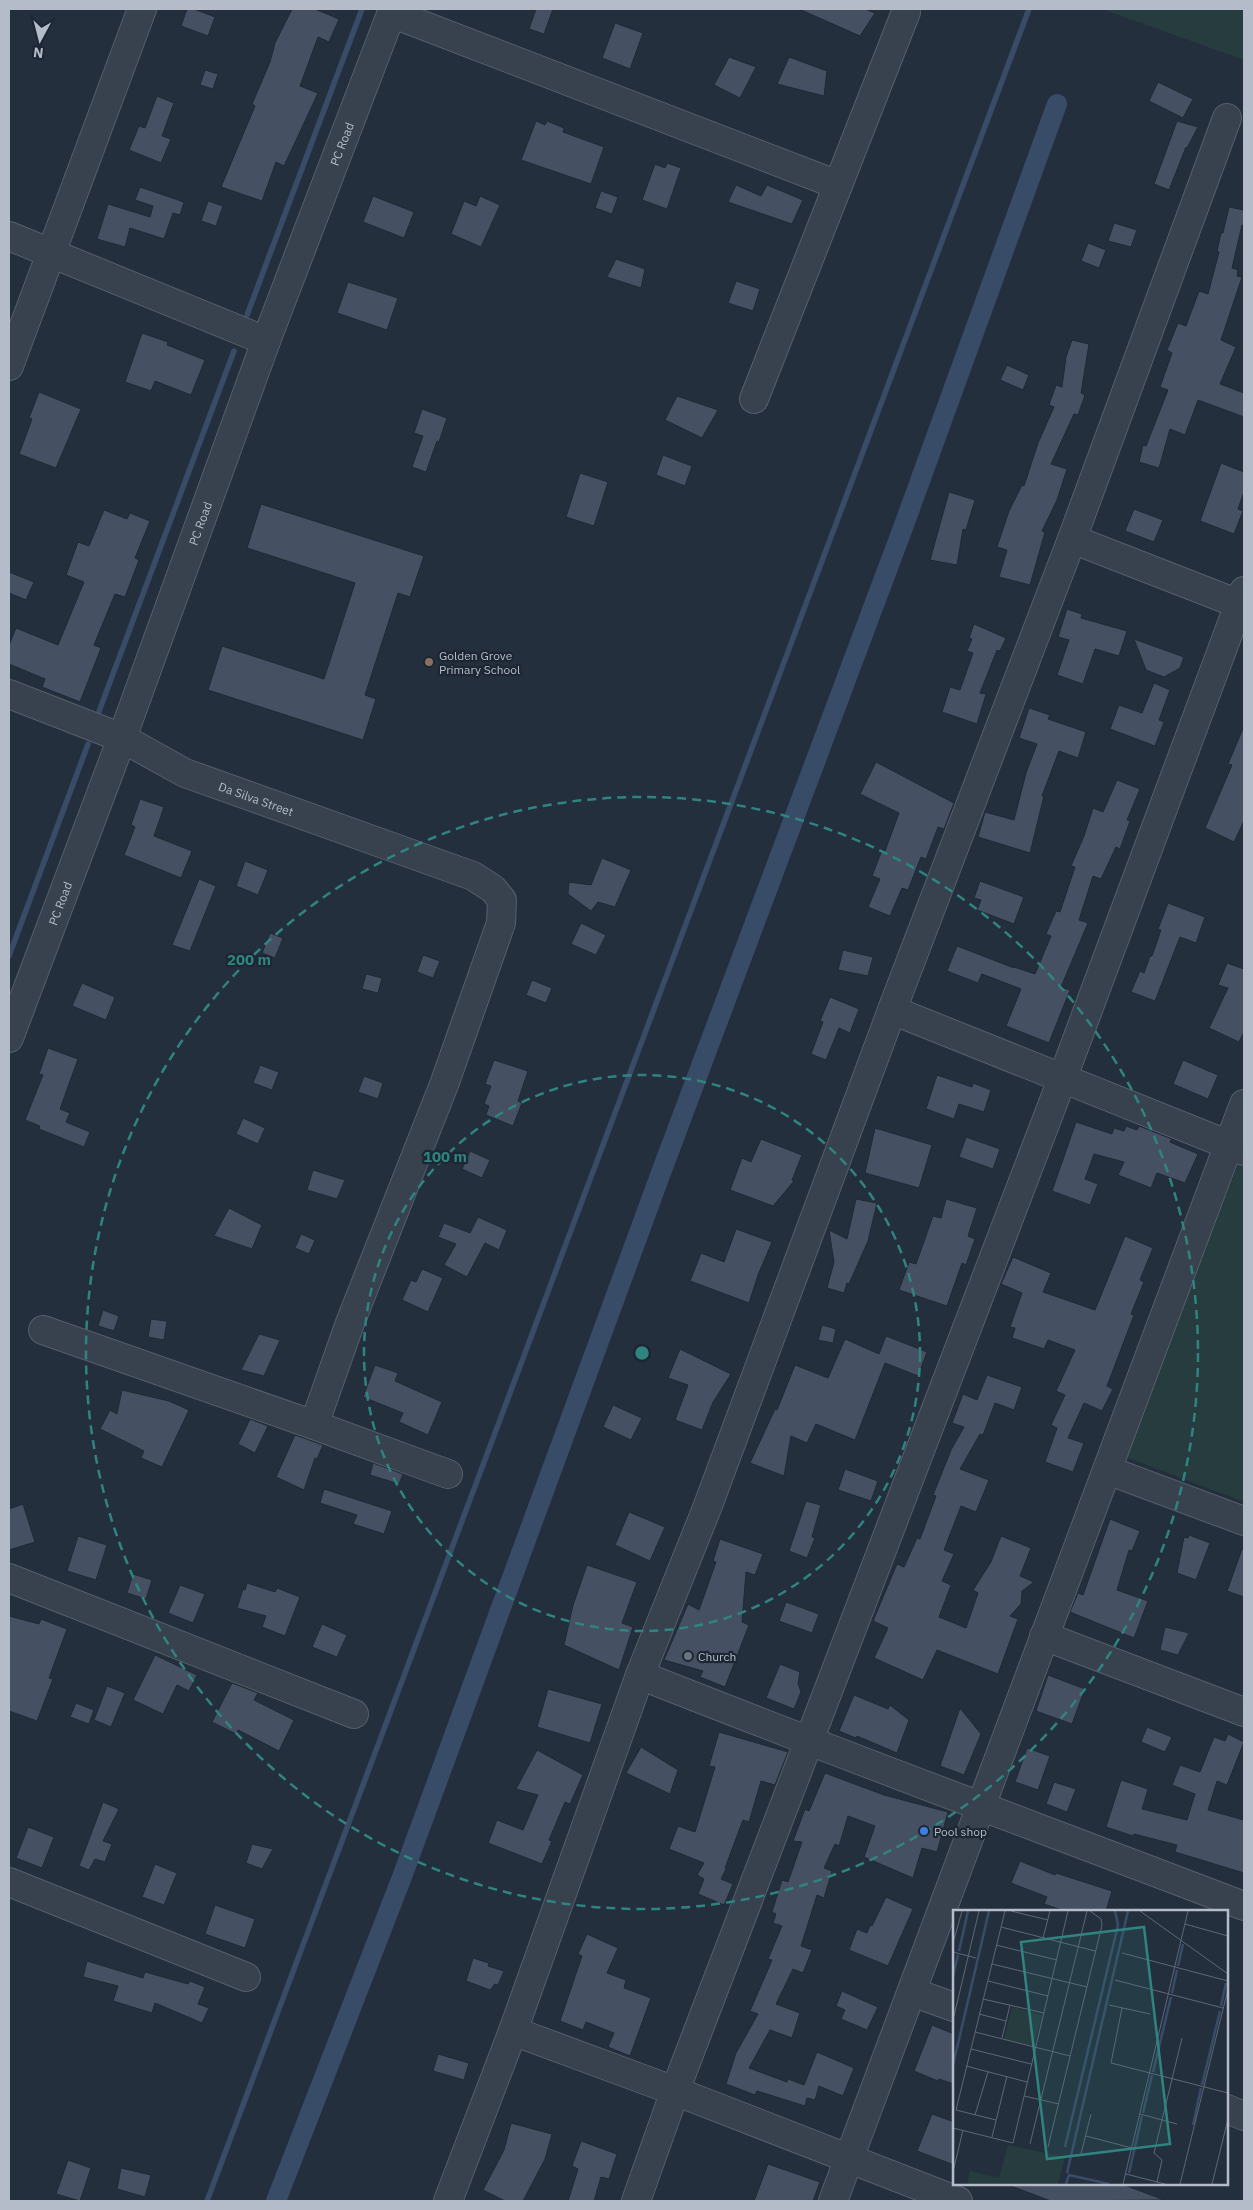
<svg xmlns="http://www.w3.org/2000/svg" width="1253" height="2210" viewBox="0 0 1253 2210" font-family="'IBM Plex Sans',sans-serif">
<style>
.green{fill:#263c3f}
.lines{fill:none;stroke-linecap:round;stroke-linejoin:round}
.stream{stroke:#394c67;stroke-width:5.5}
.canal{stroke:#394c67;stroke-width:20}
.building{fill:#455162;stroke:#1f2835}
.minor-casing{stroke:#565f6c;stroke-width:30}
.minor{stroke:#38414e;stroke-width:28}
.ring{fill:none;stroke:#308480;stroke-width:2.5;stroke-dasharray:9 6}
.education-dot{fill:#8d6e63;stroke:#1d2633;stroke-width:2}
.worship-dot{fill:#6b7280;stroke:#1d2633;stroke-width:2}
.shop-dot{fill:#3f7fe0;stroke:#1d2633;stroke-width:2}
.labels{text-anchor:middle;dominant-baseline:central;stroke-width:4.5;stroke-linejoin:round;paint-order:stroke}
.street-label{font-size:12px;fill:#b4bcc9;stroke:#1d2633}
.poi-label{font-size:12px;fill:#b4bcc9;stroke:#1d2633;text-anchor:start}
.inset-river{fill:none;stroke:#394c67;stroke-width:2.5}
.inset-road{fill:none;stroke:#5e6776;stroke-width:1}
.view{fill:#308480;fill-opacity:0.15;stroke:#308480;stroke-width:2.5}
.inset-edge{fill:none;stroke:#b4bcc9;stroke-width:2.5}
.centre{fill:#308480;stroke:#1d2633;stroke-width:2.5}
.ring-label{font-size:15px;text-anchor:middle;font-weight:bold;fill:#308480;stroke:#1d2633;stroke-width:4.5;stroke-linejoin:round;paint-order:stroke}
</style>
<rect width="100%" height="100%" fill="#242f3e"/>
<!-- green -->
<path class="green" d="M1102 9H1244V60Z
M1243 1151H1244V1502L1126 1457Z"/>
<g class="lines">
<!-- stream -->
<path class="stream" d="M247 315 362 9
M98 714 234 351
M9 956 88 744
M207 2201C481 1470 757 740 1029 9"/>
<!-- canal -->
<path class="canal" d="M276 2201 402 1877 662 1170 904 525 1057 104"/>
</g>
<!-- building -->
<path class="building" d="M187 9H194L215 17 208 36 181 26Z
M292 9H315L339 19 329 42 318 37 300 86 318 93 284 166 276 162 262 201 221 187 255 106 252 104 270 62 275 43Z
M536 9H553L544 34 529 29Z
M799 9H865L875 13 860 36Z
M615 23 643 33 630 69 602 58Z
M729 57 756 67 740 98 714 85Z
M789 57 827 71 824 96 777 84Z
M205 70 218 74 213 89 200 85Z
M1158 82 1193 99 1183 118 1149 101Z
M157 96 174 103 162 136 171 139 161 163 129 150 139 126 145 128Z
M536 121 545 125 547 121 564 128 563 132 604 147 591 184 521 160Z
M1177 121 1198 127 1187 148 1186 147 1169 190 1154 184Z
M667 163 681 168 667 209 642 200 655 164 665 168Z
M736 185 761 196 767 185 803 200 792 224 728 202Z
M140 187 184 202 180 215 173 213 164 239 130 228 125 247 97 239 108 204 150 217 153 206 135 200Z
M601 191 618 197 612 214 595 208Z
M373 196 414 212 404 238 363 222Z
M480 196 500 205 481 247 451 234 464 201 476 206Z
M208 201 223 206 216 226 201 221Z
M1229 207 1244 210V226L1242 225 1232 268 1238 270 1237 276 1242 277 1221 340 1236 347 1220 384 1244 393V417L1198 400 1185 435 1170 429 1159 468 1139 462 1143 445 1146 446 1168 390 1160 387 1172 353 1167 350 1178 323 1186 326 1199 291 1208 294 1219 252 1217 251 1221 233H1223Z
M1114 223 1137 230 1131 247 1108 241Z
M1088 243 1106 250 1099 268 1081 261Z
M616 259 645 269 641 288 607 277Z
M736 281 760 289 753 311 728 303Z
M348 282 398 298 387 330 337 313Z
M142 333 168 342 167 345 205 360 191 395 155 381 151 391 125 382Z
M1072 340 1089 344 1081 393 1085 395 1078 415 1074 414 1051 464 1067 469 1057 500 1042 531 1045 532 1030 585 999 577 1007 550 997 547 1009 511 1022 485 1024 486 1038 443 1054 407 1049 405 1056 385 1062 387 1066 357Z
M1007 365 1029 375 1023 390 1000 380Z
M39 392 81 409 56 468 19 454 32 419 29 418Z
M677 396 718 410 702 438 665 420Z
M422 409 447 418 439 442 437 441 426 472 412 467 423 436 414 433Z
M663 455 692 466 685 486 656 475Z
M1221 463 1244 472V492L1238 509 1243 511 1234 534 1200 521Z
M580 473 608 482 594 526 566 517Z
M949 492 975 500 966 530 963 529 957 565 930 560Z
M261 504 424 556 410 597 398 593 365 695 376 699 363 740 208 690 222 646 324 679 355 583 247 548Z
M1134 509 1163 520 1154 542 1125 531Z
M104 510 127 519 130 513 150 521 135 558 139 560 125 597 115 594 94 645 101 648 80 702 42 687 45 679 9 664V645L16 628 58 645 84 582 66 575 78 542 89 546Z
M9 572 34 582 26 600 9 593Z
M1067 609 1082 614 1081 618 1127 631 1119 656 1095 649 1083 684 1057 675 1069 640 1058 637Z
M974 624 1006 638 1000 651 997 650 980 693 986 694 977 724 942 712 950 687 960 690 973 653 967 651 972 639 969 638Z
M1134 639 1184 657 1180 668 1164 677 1146 670Z
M1154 683 1170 690 1159 720 1164 722 1155 746 1110 729 1119 705 1142 713Z
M1029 708 1050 715 1048 719 1086 732 1078 758 1059 751 1042 796H1044L1030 853 978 837 985 812 1014 820 1026 773 1037 744 1019 738Z
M1244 726V821L1234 842 1205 828 1232 765 1228 764Z
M876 762 954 803 944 829 938 827 926 859 921 857 908 890 902 888 890 916 868 907 880 879 872 876 882 850 885 851 899 813 860 794Z
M1117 780 1140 789 1127 820 1130 821 1120 849 1116 847 1101 879 1093 876 1079 920 1088 923 1061 987 1070 990 1049 1043 1006 1026 1021 989 982 974 978 983 947 971 957 946 1014 968V967L1035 974 1051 936 1046 934 1056 911 1060 912 1075 867 1071 866 1084 836 1093 808 1103 812Z
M140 799 164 807 154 836 192 851 181 878 124 855 135 827 131 825Z
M602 858 631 870 615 907 598 902 591 911 568 894 569 882 591 885Z
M245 861 268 870 258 895 236 886Z
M199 879 216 886 190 951 172 945Z
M980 881 1024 897 1014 924 977 910 981 900 974 898Z
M1168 903 1205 917 1196 943 1180 937 1155 1001 1131 992 1140 971 1144 973 1150 956H1152L1161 930 1158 929Z
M581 923 606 935 596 955 571 944Z
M270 933 283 938 275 958 262 953Z
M843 950 873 957 868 976 838 970Z
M423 955 440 961 433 978 417 972Z
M1227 963 1244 969V1032L1239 1042 1209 1028 1228 988 1218 985Z
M366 974 382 978 378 993 362 989Z
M532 980 552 988 546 1003 526 995Z
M82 983 115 997 106 1020 72 1006Z
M830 997 859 1009 850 1033 839 1028 826 1060 811 1054 823 1022 820 1021Z
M48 1048 78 1059 60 1109 70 1113 66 1122 90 1132 84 1147 39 1129 40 1126 25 1120 43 1075 39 1074Z
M494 1060 528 1071 518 1101 522 1103 513 1126 486 1115 489 1106 484 1104 491 1086 485 1084Z
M1183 1060 1218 1075 1208 1099 1173 1084Z
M260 1065 279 1072 272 1090 253 1083Z
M937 1075 972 1087 973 1083 991 1090 984 1112 959 1104 954 1119 926 1109Z
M364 1076 383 1083 378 1099 358 1092Z
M243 1118 265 1128 258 1144 236 1134Z
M1076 1122 1112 1134 1114 1128 1124 1131 1126 1126 1137 1130 1139 1126 1172 1139 1170 1142 1198 1154 1185 1183 1157 1173 1151 1188 1118 1175 1124 1162 1094 1154 1085 1179 1098 1184 1090 1205 1052 1191Z
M875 1128 932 1145 919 1188 865 1173Z
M966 1137 1000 1149 993 1169 959 1157Z
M761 1139 802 1155 792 1180 794 1181 773 1206 730 1190 742 1158 751 1162Z
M470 1151 490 1160 482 1178 462 1169Z
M313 1170 345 1180 337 1199 307 1190Z
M856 1199 877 1203 868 1241 849 1284 847 1283 844 1293 827 1288 834 1262 829 1230 847 1239Z
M946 1199 977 1208 968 1236 975 1239 966 1265 962 1263 947 1306 899 1290 909 1262 916 1264 933 1216 941 1218Z
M229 1208 262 1225 252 1249 214 1236Z
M478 1217 507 1230 499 1250 485 1243 467 1277 444 1265 456 1244 438 1237 444 1223 470 1233Z
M736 1229 772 1242 758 1275 749 1303 690 1281 701 1253 724 1262Z
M301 1234 315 1240 309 1254 295 1248Z
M1125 1236 1153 1248 1140 1280 1144 1282 1131 1314 1134 1315 1107 1386 1113 1389 1102 1411 1084 1403 1068 1438 1084 1443 1073 1472 1045 1462 1057 1428 1051 1425 1065 1395 1056 1391 1075 1350 1048 1340 1044 1349 1012 1338 1015 1328 1010 1327 1022 1293 1001 1284 1013 1257 1051 1273 1043 1292 1095 1310Z
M422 1269 443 1278 428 1312 402 1300 411 1280 416 1282Z
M103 1310 119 1316 114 1331 98 1326Z
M151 1319 167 1321 164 1340 148 1337Z
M822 1325 836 1329 833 1343 818 1340Z
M259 1334 280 1340 264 1376 241 1370Z
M886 1336 927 1352 918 1376 885 1363 855 1440 816 1424 807 1443 791 1436 784 1476 750 1463 775 1409 777 1410 795 1365 828 1378 845 1339 879 1354Z
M680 1349 731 1374 713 1402 702 1430 675 1420 688 1385 668 1378Z
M375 1365 398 1373 395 1381 442 1402 428 1435 399 1422 403 1413 363 1397Z
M987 1375 1022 1387 1014 1410 995 1403 983 1435 980 1434 960 1469 989 1480 976 1512 961 1506 944 1550 954 1554 942 1581 951 1585 939 1617 966 1628 978 1593 973 1590 991 1562 1001 1536 1031 1548 1020 1576 1034 1582 1022 1591 1021 1604 1010 1616 1018 1619 998 1674 937 1650 923 1680 874 1658 888 1628 873 1621 897 1564 904 1567 917 1538 920 1539 936 1496 933 1495 951 1450 964 1427 952 1423 963 1394 977 1400Z
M122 1390 169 1401 189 1410 162 1467 141 1458 144 1451 100 1429 110 1410 117 1414Z
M613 1405 642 1418 631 1440 603 1427Z
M250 1419 268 1426 255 1453 238 1444Z
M295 1435 323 1445 317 1459 315 1458 304 1490 276 1477Z
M373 1463 403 1474 399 1484 370 1475Z
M845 1469 878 1481 871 1501 838 1490Z
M324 1489 392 1511 384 1534 353 1524 357 1515 320 1503Z
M806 1501 821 1505 812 1537 815 1538 807 1558 789 1551Z
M23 1504 35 1542 9 1550V1509Z
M629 1512 665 1527 650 1561 615 1545Z
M1110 1519 1140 1531 1132 1551 1129 1550 1117 1590 1148 1601 1134 1638 1070 1612 1078 1593 1083 1595Z
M1189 1535 1210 1543 1196 1580 1177 1573 1184 1537 1188 1538Z
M78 1536 107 1545 96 1580 67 1571Z
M720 1539 763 1554 755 1575 746 1572 742 1622 749 1625 725 1687 700 1677 703 1671 664 1660 688 1604 699 1610 716 1562 713 1561Z
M1242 1549H1244V1597L1227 1591Z
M587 1565 637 1582 622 1623 633 1627 619 1670 564 1645 573 1605Z
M133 1574 152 1580 146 1599 127 1593Z
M247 1583 275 1592 277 1588 300 1597 285 1636 262 1627 266 1616 237 1608 243 1589 245 1590Z
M180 1585 205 1594 193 1623 168 1613Z
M786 1602 819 1614 812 1633 779 1621Z
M9 1616 39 1624 41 1619 67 1629 49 1678 53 1679 37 1721 9 1711Z
M322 1624 347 1635 337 1657 312 1647Z
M1165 1627 1189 1633 1178 1655 1160 1650Z
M155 1655 197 1675 189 1691 177 1685 163 1714 133 1700Z
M780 1664 800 1672 798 1683 801 1692 794 1709 766 1698Z
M1048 1675 1085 1689 1072 1724 1036 1711Z
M232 1683 258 1693 254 1700 294 1720 279 1751 238 1730 236 1734 212 1722Z
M107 1686 125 1693 111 1727 94 1720Z
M548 1689 602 1704 590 1743 537 1727Z
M854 1695 888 1709 890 1705 909 1720 897 1753 857 1736 856 1738 839 1731Z
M76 1703 94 1710 89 1724 70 1717Z
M960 1708 981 1734 964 1775 940 1766Z
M1147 1727 1172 1737 1165 1752 1141 1742Z
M719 1732 788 1752 775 1785 761 1781 749 1822 743 1820 725 1868 726 1869 721 1879 733 1884 724 1905 698 1894 704 1879 697 1875 704 1863 669 1849 678 1826 695 1832 715 1767 709 1766Z
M1228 1734 1244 1742 1227 1785 1217 1781 1208 1810 1244 1820V1873L1175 1852 1177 1845 1134 1834 1133 1836 1106 1827 1121 1780 1148 1789 1142 1809 1187 1820 1195 1794 1172 1785 1180 1765 1200 1772 1214 1737 1225 1741Z
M641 1747 678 1770 670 1794 626 1773Z
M1027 1748 1050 1756 1038 1790 1015 1782Z
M537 1750 583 1775 570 1804 565 1802 549 1840 552 1841 542 1864 488 1843 497 1820 523 1830 538 1795 516 1789Z
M825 1773 884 1795 948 1812 937 1852 922 1848 913 1878 864 1857 875 1826 848 1816 839 1846 835 1844 824 1868 832 1871 824 1898 817 1895 801 1946 812 1950 803 1973 793 1969 776 2004 800 2013 792 2038 770 2030 749 2068 787 2082 788 2079 804 2085 817 2052 854 2068 843 2096 819 2086 815 2100 807 2098 805 2106 757 2091 755 2095 726 2084 736 2053 758 2014 750 2011 772 1960 768 1959 782 1926 773 1923 776 1914 772 1912 782 1880 788 1882 802 1842 793 1841 805 1809 809 1811Z
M1054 1782 1076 1789 1067 1812 1046 1804Z
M103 1802 119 1809 103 1841 112 1844 105 1862 95 1859 89 1870 79 1866Z
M28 1827 54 1837 42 1868 16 1858Z
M252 1844 273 1849 262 1869 246 1863Z
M1020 1861 1055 1875 1056 1873 1112 1891 1106 1911H1065L1044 1904 1047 1897 1011 1883Z
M155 1864 177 1873 164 1905 142 1897Z
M886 1897 913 1909 888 1966 849 1950 857 1929 867 1933 870 1925 872 1926Z
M215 1905 255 1919 245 1948 205 1934Z
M587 1934 618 1948 607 1973 626 1980 624 1988 651 1998 630 2056 608 2047 614 2033 586 2022 583 2030 560 2021 582 1956 578 1954Z
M473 1958 489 1963 488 1966 504 1971 498 1985 495 1984 490 1990 466 1981Z
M87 1961 143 1978 145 1972 188 1984 190 1981 205 1987 198 2004 209 2008 202 2023 155 2003 152 2013 113 2001 118 1986 83 1977Z
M842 1991 878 2007 867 2030 841 2019 845 2010 836 2006Z
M932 2025 954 2034V2084L939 2079 938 2081 914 2071Z
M438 2054 469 2063 464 2080 433 2071Z
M932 2114 954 2122V2165L917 2151Z
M511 2123 552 2134 545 2159 523 2201H505L483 2190 504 2150Z
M581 2141 617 2154 609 2179 601 2177 594 2201H568L578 2169 572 2166Z
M68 2160 91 2168 80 2201 56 2194Z
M768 2164 820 2182 813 2201H754Z
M121 2168 151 2175 145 2197 117 2189Z
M1009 2184H1122L1164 2200 1051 2201 1008 2185Z"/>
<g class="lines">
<!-- minor casing -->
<g class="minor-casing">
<g id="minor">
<path d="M391 13 838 185"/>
<path d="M9 236 266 341"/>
<path d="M9 366 142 9"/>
<path d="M754 399 906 12"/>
<path d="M1072 539 1244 606"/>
<path id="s1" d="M9 694 122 738 185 773 473 876 493 889 502 900 501 923 445 1082 350 1323 314 1425"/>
<path d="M892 1010 1244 1151"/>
<path id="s2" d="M9 1038 122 738 266 341 393 9"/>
<path d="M43 1330 314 1425 448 1474"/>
<path d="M1107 1470 1244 1521"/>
<path d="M9 1578 354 1714"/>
<path d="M1044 1636 1244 1712"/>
<path d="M640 1675C841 1755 1043 1829 1244 1906"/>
<path d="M9 1882 246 1977"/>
<path d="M912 1992 954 2007"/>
<path d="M513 2031 675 2091 958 2201"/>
<path d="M1227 2109 1244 2116"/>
<path d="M448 2201 513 2031 640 1675 707 1508 892 1010 1072 539 1227 118"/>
<path d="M636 2201 675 2091 1063 1077 1244 591"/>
<path d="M833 2201 1244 1104"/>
</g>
</g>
<!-- minor -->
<use href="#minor" class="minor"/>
</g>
<!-- distance rings -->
<g class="ring">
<circle cx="642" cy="1353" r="278"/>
<circle cx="642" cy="1353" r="556"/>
</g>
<!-- markers -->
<circle class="education-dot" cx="429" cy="662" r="5"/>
<circle class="worship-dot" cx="688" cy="1656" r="5"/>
<circle class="shop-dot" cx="924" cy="1831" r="5"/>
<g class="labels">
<!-- street labels -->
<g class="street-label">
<text stroke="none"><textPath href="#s2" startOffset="954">PC Road</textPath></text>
<text stroke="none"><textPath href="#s2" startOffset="549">PC Road</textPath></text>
<text stroke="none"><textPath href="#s1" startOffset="269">Da Silva Street</textPath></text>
<text stroke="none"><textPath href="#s2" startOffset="144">PC Road</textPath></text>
</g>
<!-- poi labels -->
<g class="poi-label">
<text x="439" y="655">Golden Grove<tspan x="439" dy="14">Primary School</tspan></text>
<text x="698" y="1656">Church</text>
<text x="934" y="1831">Pool shop</text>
</g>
</g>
<!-- overview -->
<g transform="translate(953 1910)">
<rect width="275" height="275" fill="#242f3e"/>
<path d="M59 97 89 105 81 136 51 129ZM55 235 112 247 105 274H14L17 261 46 268Z" fill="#263c3f"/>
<path class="inset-river" d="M6 41 15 1M225 56 230 34M0 66 5 45M219 83 224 60M268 96 273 73M0 155 36 1M200 162 218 87M249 175 267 101M190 203 199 165M240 215 248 178M112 237 165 15 162 1M114 263 175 1M176 263 189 206M113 274 116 265 156 274"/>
<path class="inset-road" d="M58 1 95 10M187 1 275 64M232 14 275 26M48 17 142 41M90 28 97 1M0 33 9 1M43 35 104 50M0 42 23 48M169 43 275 71M39 54 134 77M162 70 270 98M35 71 95 86M30 89 91 103M156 95 197 104M169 98 158 153 275 183M26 104 53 111M0 110 26 1M22 122 117 146M49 128 57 95M18 139 78 154M13 156 74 172M71 186 106 194M187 204 224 214M22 205 35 162M43 210 3 200 52 1M0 218 60 233 115 1M133 226 179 238M39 227 54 166M77 234 134 1M95 237 149 15 148 9 137 1M128 244 138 204M0 262 10 220M173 264 212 274M204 272 209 250 201 243 229 128M170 274 235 1M227 274 275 79M259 274 275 209"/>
<path class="view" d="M191 17 217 234 94 249 68 32Z"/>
<rect width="275" height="275" class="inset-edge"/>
</g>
<circle cx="642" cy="1353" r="8" class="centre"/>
<g class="ring-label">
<text x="249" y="965">200 m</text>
<text x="445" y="1162">100 m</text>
</g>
<!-- border -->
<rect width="1253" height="2210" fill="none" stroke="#b4bcc9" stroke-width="20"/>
<!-- north arrow -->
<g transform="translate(40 40) rotate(187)" stroke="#1d2633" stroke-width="4" paint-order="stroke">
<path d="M0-4L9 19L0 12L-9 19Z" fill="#b4bcc9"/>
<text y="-8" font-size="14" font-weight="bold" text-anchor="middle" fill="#b4bcc9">N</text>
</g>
</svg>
